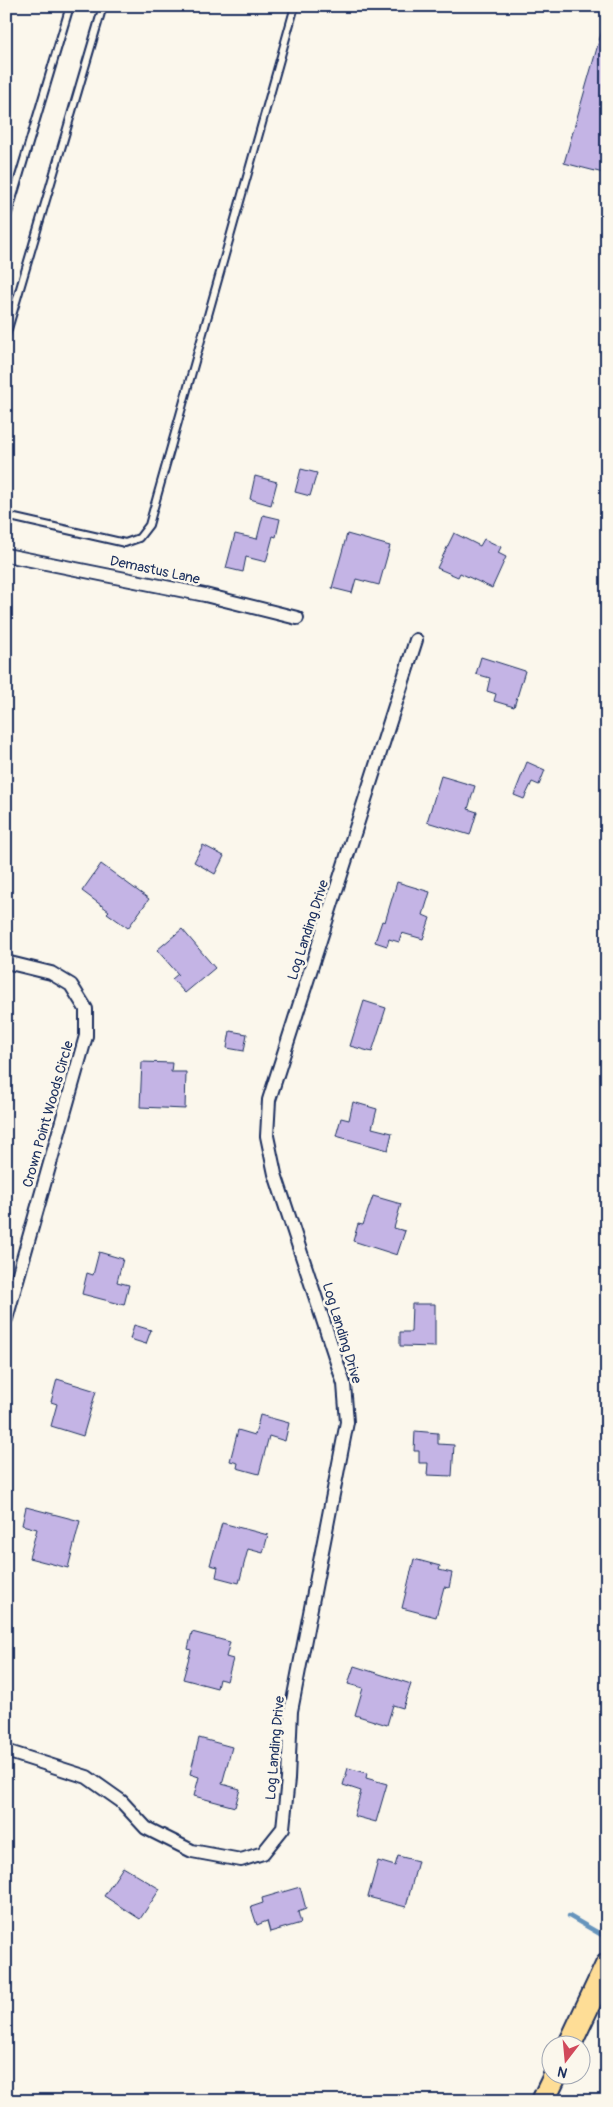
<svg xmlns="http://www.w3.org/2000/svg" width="613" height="2107" viewBox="0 0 613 2107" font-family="Pangolin,sans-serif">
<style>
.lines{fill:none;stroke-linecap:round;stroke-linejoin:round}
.stream{stroke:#6694bc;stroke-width:4.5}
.building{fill:#c4b4e5;stroke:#1b2f5e}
.service-casing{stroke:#1b2f5e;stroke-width:10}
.minor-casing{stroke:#1b2f5e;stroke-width:16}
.motorway-casing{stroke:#1b2f5e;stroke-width:26}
.service{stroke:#fbf7ec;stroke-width:6}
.minor{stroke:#fbf7ec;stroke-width:12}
.motorway{stroke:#fedd96;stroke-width:22}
.labels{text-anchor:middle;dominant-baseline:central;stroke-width:5;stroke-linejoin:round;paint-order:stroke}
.street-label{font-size:14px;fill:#1b2f5e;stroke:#fbf7ec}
</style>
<rect width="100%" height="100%" fill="#fbf7ec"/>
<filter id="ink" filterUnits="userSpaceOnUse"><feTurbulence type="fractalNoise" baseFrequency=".02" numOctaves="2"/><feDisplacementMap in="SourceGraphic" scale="10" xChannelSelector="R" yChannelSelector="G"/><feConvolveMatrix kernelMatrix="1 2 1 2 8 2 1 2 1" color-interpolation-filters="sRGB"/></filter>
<g filter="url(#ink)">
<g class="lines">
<!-- stream -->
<path class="stream" d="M569 1916 607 1938"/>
</g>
<!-- building -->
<path class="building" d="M603 27H607V174L564 163Z
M301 469 317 473 310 496 295 492Z
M255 476 277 482 271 505 250 499Z
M263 515 280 519 276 537 273 536 266 562 246 557 243 572 226 568 235 534 257 539Z
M454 533 480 546 484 539 501 547 498 553 506 557 492 588 460 573 458 577 437 568Z
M347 534 390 546 379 585 356 579 352 593 332 588Z
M481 657 525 671 514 707 494 701 496 694 487 691 490 678 476 674Z
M527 762 545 770 539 785 532 782 524 799 514 795Z
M441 776 475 786 468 809 477 812 470 835 427 822Z
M203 845 224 856 215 874 194 862Z
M101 864 149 899 128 928 107 913 109 911 82 891Z
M397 882 430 892 423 915 430 918 423 939 402 933 399 942 389 939 387 946 375 942 382 921 385 922Z
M182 929 215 968 185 993 172 979 178 974 157 950Z
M364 1001 386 1008 372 1052 350 1046Z
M230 1031 247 1034 244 1051 227 1048Z
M142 1062 172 1063 171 1072H186L185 1109 140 1107Z
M353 1102 377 1109 372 1128 392 1133 388 1150 336 1136 341 1118 349 1120Z
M373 1196 401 1204 394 1228 405 1231 397 1255 353 1241 358 1224 363 1225Z
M99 1252 123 1259 117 1282 129 1285 124 1305 82 1294 87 1273 93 1275Z
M412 1304H435V1347L400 1346V1332H411Z
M134 1325 151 1330 146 1344 130 1339Z
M57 1379 96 1391 83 1436 51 1426 57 1404 51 1402Z
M260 1415 289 1423 285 1441 269 1436 259 1474 237 1468 238 1463 230 1461 238 1430 255 1435Z
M415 1431 438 1433V1444L454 1445 452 1476 427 1475 428 1463H419V1451H414Z
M26 1507 80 1521 68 1568 29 1558 37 1529 22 1525Z
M222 1523 268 1535 263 1553 248 1549 239 1583 216 1577 218 1567 210 1565Z
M414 1559 440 1566 439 1570 452 1573 449 1588 444 1587 436 1617 402 1608Z
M192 1632 230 1642 226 1657 233 1659 227 1681 219 1679 217 1688 183 1679 191 1650 188 1649Z
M354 1666 411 1684 403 1708 393 1705 387 1725 355 1715 363 1688 348 1684Z
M199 1738 232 1747 222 1784 240 1789 235 1807 194 1796 199 1777 190 1774Z
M348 1768 367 1773 366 1778 387 1784 376 1822 354 1816 361 1791 343 1785Z
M398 1856 418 1861 406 1907 368 1897 378 1861 395 1866Z
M123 1867 160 1889 140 1919 104 1896Z
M300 1887 306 1909 298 1912 301 1923 270 1932 267 1921 257 1925 251 1907 263 1903 262 1898Z"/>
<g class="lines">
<!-- service casing -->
<g class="service-casing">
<path id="service" d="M6 220 70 6
M6 336 103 6
M6 516 125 543 139 538 149 525 295 6"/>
</g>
<!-- minor casing -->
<g class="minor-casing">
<path id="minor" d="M6 555 205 595 297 618
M6 962 51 973 71 985 86 1009V1036L6 1319
M6 1751 87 1777 121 1801 146 1828 192 1851 241 1860 263 1853 283 1828 288 1779 291 1711 347 1422 344 1384 275 1174 267 1136 269 1100 416 640"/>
</g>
<!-- motorway casing -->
<g class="motorway-casing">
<path id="motorway" d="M570 2044 607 1965
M543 2101 556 2074"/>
</g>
<!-- service -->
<use href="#service" class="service"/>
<!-- minor -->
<use href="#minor" class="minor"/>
<!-- motorway -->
<use href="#motorway" class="motorway"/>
</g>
</g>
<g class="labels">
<!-- street labels -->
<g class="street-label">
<text transform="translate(155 570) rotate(12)">Demastus Lane</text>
<text transform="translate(308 930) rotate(-72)">Log Landing Drive</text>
<text transform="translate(48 1114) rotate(-74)">Crown Point Woods Circle</text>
<text transform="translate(342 1333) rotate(73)">Log Landing Drive</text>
<text transform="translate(275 1748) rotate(-85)">Log Landing Drive</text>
</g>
</g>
<!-- margin -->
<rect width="613" height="2107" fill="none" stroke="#fbf7ec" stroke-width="25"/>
<rect x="12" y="12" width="588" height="2082" fill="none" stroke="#1b2f5e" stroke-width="2" filter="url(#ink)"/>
<!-- north arrow -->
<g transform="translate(566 2060) rotate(196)"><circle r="24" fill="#fbf7ec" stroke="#a1a7b3"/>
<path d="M0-4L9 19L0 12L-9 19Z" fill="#d1495b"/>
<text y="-8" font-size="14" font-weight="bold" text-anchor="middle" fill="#1b2f5e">N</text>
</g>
</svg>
